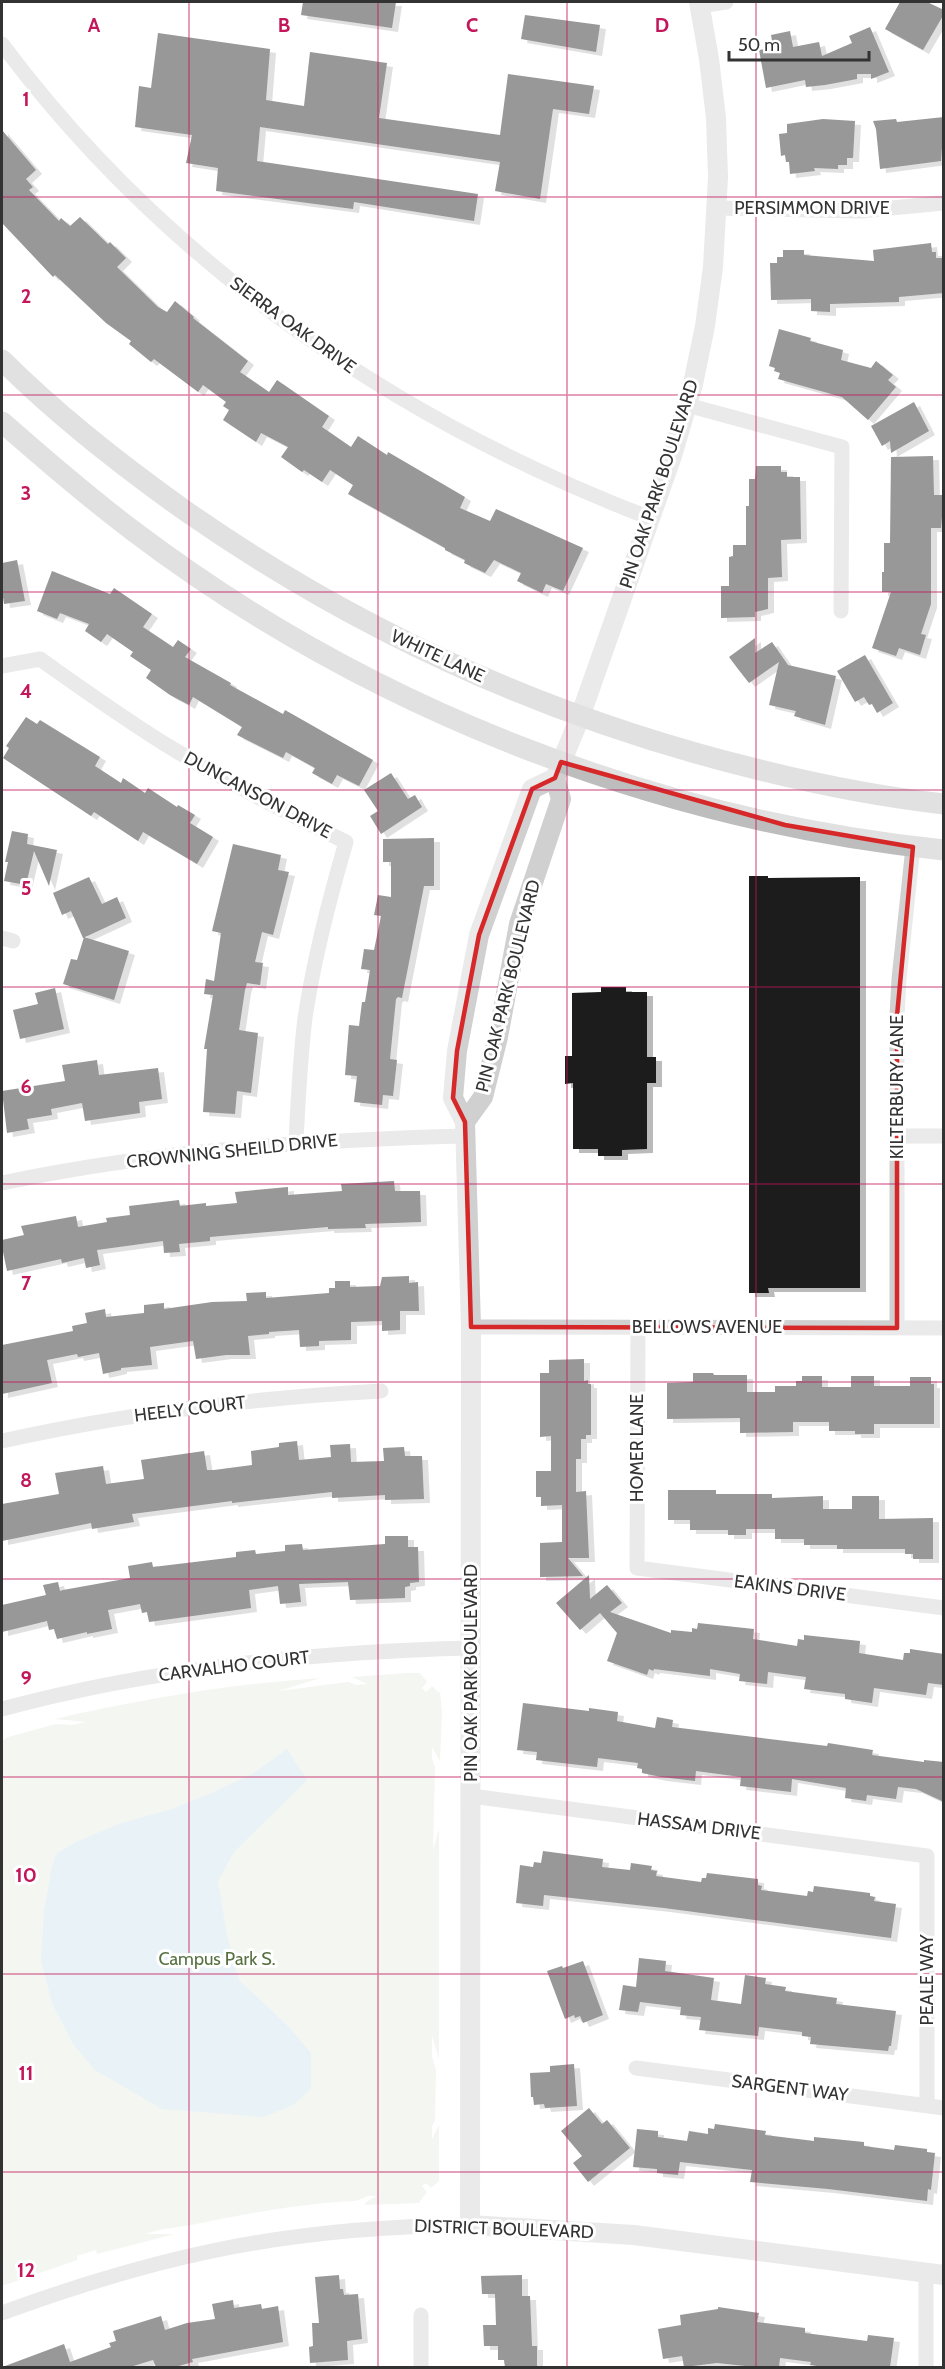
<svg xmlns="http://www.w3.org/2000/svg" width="945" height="2369" viewBox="0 0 945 2369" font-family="Cabin,sans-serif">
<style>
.green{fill:#e6ecdf}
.water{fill:#cfe2ee}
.building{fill:#1a1a1a;filter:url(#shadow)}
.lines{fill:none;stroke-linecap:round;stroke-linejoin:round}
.minor{stroke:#d0d0d0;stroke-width:15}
.tertiary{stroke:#d0d0d0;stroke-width:20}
.secondary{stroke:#bdbdbd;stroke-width:21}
.marked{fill:none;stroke:#d62828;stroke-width:4.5;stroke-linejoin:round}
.grid{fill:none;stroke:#c2185b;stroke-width:1.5;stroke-opacity:0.55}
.labels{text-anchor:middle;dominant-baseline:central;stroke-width:6;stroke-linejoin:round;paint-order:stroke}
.street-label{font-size:18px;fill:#333;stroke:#fff}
.park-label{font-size:18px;fill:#56703f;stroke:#fff}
.grid-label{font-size:20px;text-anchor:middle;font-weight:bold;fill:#c2185b;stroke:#fff;stroke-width:6;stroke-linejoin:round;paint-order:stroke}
</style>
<defs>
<filter id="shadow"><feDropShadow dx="6" dy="4" stdDeviation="0" flood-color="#0004"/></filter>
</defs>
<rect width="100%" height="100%" fill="#fff"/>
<!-- green -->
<path class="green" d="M407 1673H420L427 1682 422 1688 426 1692 432 1686 439 1693 440 1691 442 1713 440 1761 432 1747V1759L435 1767 433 1850 439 1829V2059L432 2036V2056L436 2070 435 2120 432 2127V2139L439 2125V2181L431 2188 426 2183 422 2186 427 2192 419 2203 365 2205 366 2202 377 2196H368L356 2201C301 2203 245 2214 191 2225 176 2228 161 2228 146 2234H175L97 2254 96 2250 77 2256V2260L2 2286V1741L8 1737 56 1724 72 1725 86 1722 55 1719C142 1699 231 1684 320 1678L279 1691 348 1682 357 1685 367 1684 352 1677Z"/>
<!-- water -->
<path class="water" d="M287 1749 307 1780 234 1852 218 1881 227 1935 239 1980 288 2026 311 2053V2089L293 2105 264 2117 162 2109 95 2070 73 2044 52 2003 41 1960 44 1912 52 1866 57 1853 76 1842 119 1824 172 1809 212 1793 254 1773Z"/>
<!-- building -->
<path class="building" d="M303 2H396L392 28 301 15Z
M900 2H927L944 10V14L923 50 885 29Z
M525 15 600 25 596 52 521 39Z
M870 27 889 72 871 79V74H857V79L825 85 806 87 805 80 766 88 759 50 766 49 765 43 772 41 771 35 790 31 793 47 819 42 822 56 852 43 849 36Z
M158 33 270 49 266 100 304 106 310 52 387 63 379 118 500 135 508 74 594 86 589 114 553 109 540 199 495 191 500 162 260 127 257 161 478 194 474 221 354 202 353 209 216 191 218 168 186 163 192 135 135 127 139 86 151 88Z
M944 117 941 161 880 169 876 129 873 121 896 119 897 122Z
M823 119 855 121 853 158H847V165H838V169L814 168 815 171 790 174 789 162H786L785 155 781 156 779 134 787 133V124Z
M2 130 36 170 26 179 33 187 29 190 59 221 61 218 70 226 80 217 108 244 110 242 126 258 117 267 158 307 167 312 175 301 194 317 193 318 248 361 240 372 269 392 277 380 329 416 322 427 351 447 358 436 387 455 388 452 465 497 460 508 490 521 496 509 583 548 563 591 546 584 542 593 517 581 521 573 494 560 485 573 464 563 465 560 445 550V548L348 494 353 485 330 470 322 482 304 470 302 472 281 457 288 447 261 433 256 442 223 420 229 410 223 406 226 402 203 385 198 392 154 359 151 362 129 344 131 341 106 323 55 275 53 277 2 223Z
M931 243 932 252H936V258H942L944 293 899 297V302L830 304V312L811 311V299L771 300 770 263H777V257H783V250H804V255L874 261 873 250Z
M779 329 811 338 810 341 843 350 841 360 871 368 876 361 893 375 888 380 896 387 868 420 842 397 778 379 780 373 774 371 775 368 769 366Z
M914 402 929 431 891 453 890 441 882 446 871 426Z
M933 456 934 495H942V517L941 528H931V604L921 634 926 635 920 655 899 648 896 656 872 648 891 592H882V572H884V543H890L891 457Z
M756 466H781V472H787V477H800L801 539 781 540 782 577 768 578V609L755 612V617L721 618V586H729V557L733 556V545H746V506H749V479H755Z
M17 560 25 601 4 604 2 590V563Z
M52 571 110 594 114 588 152 614 143 627 173 647 178 640 191 649 185 657 231 683 230 685 283 714 285 710 373 760 359 786 337 775 332 784 312 773 315 768 286 752 283 758 237 735 242 727 193 697 189 705 170 695 146 678 151 670 130 656 133 652 107 634 101 642 85 631 89 624 60 613 57 619 37 611Z
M755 638V653L772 642 788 665 836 676 825 725 794 716 796 711 769 705 779 662 749 683 738 669 729 657Z
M865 655 893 703 877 713 872 704 869 705 864 697 855 702 837 671Z
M26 717 37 724 40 720 100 757 95 766 121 783 123 778 145 793 148 788 177 807 178 805 195 815 190 823 213 837 197 864 143 832 138 841 94 812 91 816 3 758 9 748 6 746Z
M391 773 408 799 415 795 422 807 381 834 370 816 378 811 364 790Z
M12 831 28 834 27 844 57 850 49 886 34 851 26 885 4 881 8 862H5Z
M434 838V886H424L402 998 398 997 396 999 390 1059 397 1060 393 1096 383 1095 382 1105 354 1102 357 1076 345 1075 349 1025 359 1026 362 1002H365L370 970 361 969 364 949 374 950 381 916 374 915 378 895 391 897V862H383V839Z
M233 844 281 855 278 870 289 872 273 935 262 932 255 962 263 963 260 985 247 983 245 990 239 1030 258 1033 251 1093 237 1091 235 1114 203 1112 207 1049H204L213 995 204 994 206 979 214 981 221 933 212 931Z
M749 876H768V878L860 877V1288H768L769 1293H749Z
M89 877 102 904 117 897 126 918 83 938 71 911 62 915 53 893Z
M84 937 129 951 114 1000 63 984 71 959 77 960Z
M601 987H626V992H647V1057H656V1083H647V1149L622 1150V1156H598V1149H573V1083L565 1084V1056H572V993L601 992Z
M55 988 64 1029 20 1039 13 1010 38 1004 35 993Z
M97 1060 99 1075 158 1068 162 1099 139 1102 140 1113 85 1121 82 1103 51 1109 52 1115 27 1119 29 1129 7 1133 2 1091 65 1081 62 1065Z
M394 1181 395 1191H420L421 1222 365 1224 366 1228 328 1229V1227L210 1237V1241L179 1244 180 1252 164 1253 163 1241 97 1250 100 1265 86 1268 84 1258 62 1263 61 1259 7 1271 2 1247V1240L24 1235 21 1226 76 1216 78 1227 107 1222 106 1218 130 1215 129 1206 179 1200 180 1206 206 1203V1206L237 1203 235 1192 288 1187V1195L342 1191 341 1184Z
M409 1276V1283L418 1282 419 1311H400V1330L382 1331V1321L351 1322V1340L319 1341V1346L300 1347 299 1330 269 1332V1334L248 1336 250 1355H226L196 1359 193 1341 150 1347 152 1365 121 1368V1370L103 1374 99 1353 78 1357 77 1354 47 1360 52 1383 2 1394V1345L73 1331 72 1326 87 1323 85 1313 105 1309 106 1317 144 1313V1305L164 1303V1309L212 1302 247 1301 246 1293 266 1292V1298L329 1293V1288H335V1281H350V1287L380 1286 382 1277Z
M584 1359V1381L588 1380V1384H591V1435H586V1439H581V1459H576V1492L586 1491 589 1558H568L583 1576 540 1577V1543L562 1542V1505L541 1506V1497H536V1471H551V1436L540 1437V1373H549V1360Z
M693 1373H713L714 1375H747V1392H775V1386H796V1381H802V1376H822V1387H851V1376H874V1386H910V1377H931V1384H934V1424H874V1434H855V1431H829V1422H793V1432L740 1433V1418L667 1419V1383L693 1382Z
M297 1441 299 1460 331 1457 330 1445 350 1444 351 1462 384 1461 383 1448 404 1447 405 1456H422L424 1499 385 1500V1495L332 1498V1492L232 1503V1501L132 1514 134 1522 92 1529 91 1523 2 1541V1504L59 1494 55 1473 103 1466 106 1484 144 1479 141 1460 204 1451 207 1470H214L252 1465 251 1451 279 1447V1443Z
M668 1490H716V1494H772V1498L823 1496V1509H852V1496H879V1519L933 1518V1559H913V1554H905V1549H837V1545H804V1539H775V1529H746V1535H728V1530H690V1520H668Z
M385 1536H408V1547H418L419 1582 410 1583V1586L405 1587V1598L350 1600 348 1582 299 1584 301 1602 280 1604 278 1586 249 1590 251 1608 149 1622 147 1612 142 1613 140 1604 108 1610 112 1629 87 1634V1632L57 1639 54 1629 49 1630 47 1621 2 1632V1605L46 1595 43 1585 58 1582 60 1591 63 1590 130 1578 128 1566 152 1562 153 1567 236 1557V1552L255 1550 256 1554 285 1551V1545L302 1544 303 1550 385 1544Z
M589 1575 590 1599 607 1585 622 1603 610 1612 671 1633V1630L692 1632V1628L697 1629 698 1623 754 1629 753 1639 797 1646 798 1639 804 1640V1635L860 1641 859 1653 903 1660 904 1653H910V1649L944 1654V1685L928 1683 926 1695 874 1688 872 1703 845 1699V1694L804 1689 806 1677 768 1672 767 1684 739 1681 740 1674 710 1669V1676L654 1669 653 1671 649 1669 647 1675 607 1661 617 1633 600 1613 580 1630 556 1603Z
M523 1703 589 1711V1708L618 1712 617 1721 655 1728 657 1717 673 1720 672 1727 827 1746 828 1743 873 1750 872 1755 924 1762V1760L944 1762V1802L916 1789 898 1787 896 1799 867 1795 866 1801 845 1798 846 1788 792 1779 791 1792 740 1786 741 1777 696 1771 695 1781 661 1777 642 1773V1769L637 1768 638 1763 598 1758 597 1767 536 1760 537 1752 517 1750Z
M543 1851 603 1859 602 1867 630 1870 631 1863 652 1866 651 1870 657 1871 656 1876 701 1882 702 1878H706L707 1873 758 1879V1885L762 1886 761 1890 807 1896 808 1891 813 1892 814 1886 870 1893V1896L875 1897 874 1901 896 1904 891 1938 664 1908 544 1895 543 1906 516 1903 520 1865 533 1867 534 1862 541 1863Z
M639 1958 666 1961 665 1971 714 1978 711 2000 741 2004 745 1975 766 1978 765 1984 786 1987 785 1991 837 1998 836 2004 896 2011 891 2046H889L888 2051 810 2044 811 2037 802 2036V2032L759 2027 758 2036 699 2030 701 2017 680 2015 681 2007 640 2002 638 2012 619 2010 623 1985 636 1987Z
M583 1961 603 2015 583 2023 580 2016 575 2018 574 2015 565 2019 547 1971 562 1966 563 1968Z
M574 2064 577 2106 545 2108 544 2104 534 2105 533 2097H531L530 2073 550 2072V2066Z
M589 2108 602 2124 607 2120 630 2148 588 2182 573 2163 582 2156 561 2131Z
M715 2124 766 2131 765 2135 814 2141V2137L864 2142V2146L894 2150 895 2145 927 2149V2152L935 2153 931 2190 928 2189 927 2201 828 2189 750 2182 752 2170 680 2162 678 2175 657 2173V2169L633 2167 637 2129 658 2131V2137L687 2141 689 2131 708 2134V2128L714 2129Z
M339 2275 340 2289H343L344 2295 358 2294 362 2339 347 2341 348 2360 310 2363 309 2347 313 2346 312 2323H319L315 2277Z
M522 2275V2296H530L532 2346H537V2366L505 2367 504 2360H498V2346H484L483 2325H496L495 2294H482L481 2276Z
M233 2300 234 2308 261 2304 262 2309 278 2306 283 2342 192 2359 193 2362 175 2367H156L153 2360 130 2367H5V2366L64 2344 70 2362 111 2347 109 2343 116 2341 113 2331 161 2316 165 2330 187 2323 215 2319 212 2304Z
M718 2307 759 2313 757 2322 805 2328V2333L867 2341 868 2335 894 2338 890 2367H825L810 2365 811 2362 780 2358 779 2367H755L717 2363 684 2367 682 2356 663 2359 658 2329 681 2325 680 2315 718 2309Z"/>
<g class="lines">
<!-- minor -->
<path class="minor" d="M700 6 726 2
M2 44C166 264 395 420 650 518
M717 208 860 211 944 203
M687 405 842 447 841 611
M2 666 40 659C84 690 127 721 173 749 229 783 287 813 346 842 329 900 314 958 305 1018 300 1059 298 1101 296 1142
M2 938 13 941
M897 1136H944
M2 1183C154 1151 309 1140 465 1136
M471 1327 944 1328
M638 1327 637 1568 944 1608
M897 1328V1016L899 979 913 847
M2 1441C127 1413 253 1398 381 1391
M2 1709C155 1668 312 1652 471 1648
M471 1796 927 1856V2105
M636 2068 944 2108
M2 2313C70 2288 140 2266 212 2251 297 2233 383 2226 470 2225
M421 2368V2315
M926 2368V2273"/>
<!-- tertiary -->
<path class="tertiary" d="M555 778 532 789 479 935 457 1051 453 1098 465 1122 471 1327 470 2225 634 2235 944 2275
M465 1122 483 1097 498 1037 519 924 561 799 555 778 580 717 672 456 693 384 705 326 713 267 718 177 716 118 709 59 699 2"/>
<!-- secondary -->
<path class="secondary" d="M2 360C58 416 122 466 187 512 361 633 554 720 760 770 820 785 882 797 944 804
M2 422C44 459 87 496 132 530 365 707 653 820 944 850"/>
</g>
<!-- marked area -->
<path d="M0 0H945V2369H0ZM561 762 785 825 913 847 897 1016V1328L471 1327 465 1122 453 1098 457 1051 479 935 532 789 555 778Z" fill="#fff" fill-opacity=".55" fill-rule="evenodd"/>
<path class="marked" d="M561 762 785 825 913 847 897 1016V1328L471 1327 465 1122 453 1098 457 1051 479 935 532 789 555 778Z"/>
<!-- grid -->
<path class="grid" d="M189 2V2368M378 2V2368M567 2V2368M756 2V2368M2 197H944M2 395H944M2 592H944M2 790H944M2 987H944M2 1184H944M2 1382H944M2 1579H944M2 1777H944M2 1974H944M2 2172H944"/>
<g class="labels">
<!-- street labels -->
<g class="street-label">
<text x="812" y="208">PERSIMMON DRIVE</text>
<text transform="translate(293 325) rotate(36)">SIERRA OAK DRIVE</text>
<text transform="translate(659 484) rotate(-72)">PIN OAK PARK BOULEVARD</text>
<text transform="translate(438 656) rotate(25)">WHITE LANE</text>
<text transform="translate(258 795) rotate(28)">DUNCANSON DRIVE</text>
<text transform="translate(508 986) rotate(-76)">PIN OAK PARK BOULEVARD</text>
<text transform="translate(897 1087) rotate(-90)">KILTERBURY LANE</text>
<text transform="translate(232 1151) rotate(-6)">CROWNING SHEILD DRIVE</text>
<text x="707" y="1327">BELLOWS AVENUE</text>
<text transform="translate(190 1409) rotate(-7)">HEELY COURT</text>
<text transform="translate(637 1448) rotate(-90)">HOMER LANE</text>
<text transform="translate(790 1588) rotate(7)">EAKINS DRIVE</text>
<text transform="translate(234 1666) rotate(-7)">CARVALHO COURT</text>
<text transform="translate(471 1673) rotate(-90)">PIN OAK PARK BOULEVARD</text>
<text transform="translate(699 1826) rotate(7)">HASSAM DRIVE</text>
<text transform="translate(927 1980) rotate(-90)">PEALE WAY</text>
<text transform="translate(790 2088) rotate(7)">SARGENT WAY</text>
<text transform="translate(504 2229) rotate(2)">DISTRICT BOULEVARD</text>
</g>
<!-- park labels -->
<g class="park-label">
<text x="217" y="1959">Campus Park S.</text>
</g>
</g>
<g class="grid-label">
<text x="94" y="32">A</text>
<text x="284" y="32">B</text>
<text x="472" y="32">C</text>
<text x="662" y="32">D</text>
<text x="26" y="106">1</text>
<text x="26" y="303">2</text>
<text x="26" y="500">3</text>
<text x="26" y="698">4</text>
<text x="26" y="895">5</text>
<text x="26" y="1093">6</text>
<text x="26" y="1290">7</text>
<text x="26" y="1487">8</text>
<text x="26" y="1685">9</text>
<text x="26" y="1882">10</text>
<text x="26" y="2080">11</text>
<text x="26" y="2277">12</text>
</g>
<!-- border -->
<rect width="945" height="2369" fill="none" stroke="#333333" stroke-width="6"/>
<!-- scale -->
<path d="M729 51v9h140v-9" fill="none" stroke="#333333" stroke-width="3"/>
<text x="738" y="51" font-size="18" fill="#333333" stroke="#ffffff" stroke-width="4.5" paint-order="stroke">50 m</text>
</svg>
